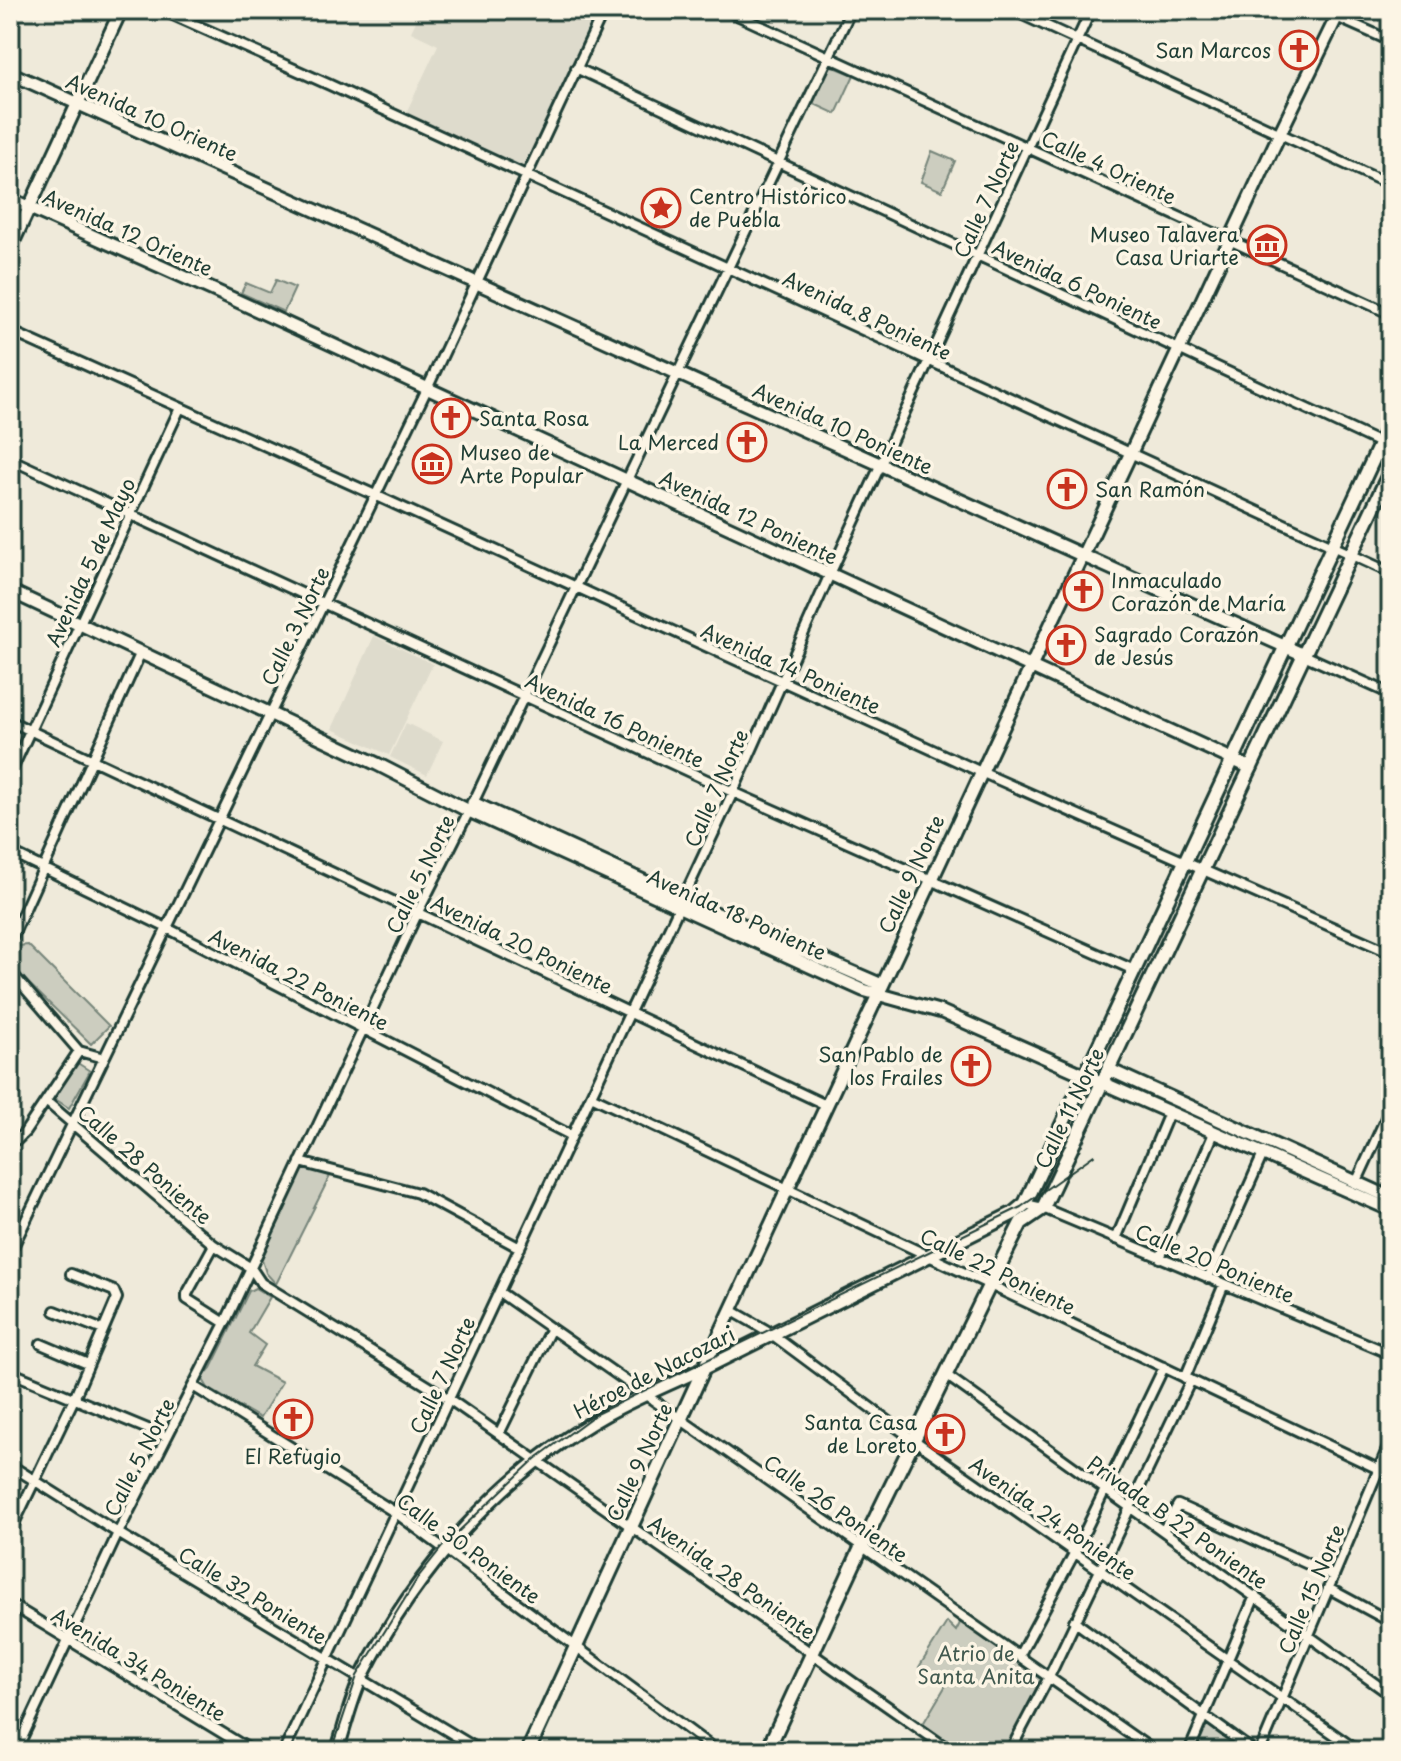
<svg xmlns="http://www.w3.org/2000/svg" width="1401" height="1761" viewBox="0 0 1401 1761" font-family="'Playpen Sans',sans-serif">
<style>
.built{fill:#dedbcc}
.green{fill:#cccdbf;stroke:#76857a;stroke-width:2}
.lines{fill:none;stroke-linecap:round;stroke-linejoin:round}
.street-casing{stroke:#1f3d34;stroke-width:14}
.secondary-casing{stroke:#1f3d34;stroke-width:17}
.primary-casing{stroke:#1f3d34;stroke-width:18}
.street{stroke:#fcf5e5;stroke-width:8}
.secondary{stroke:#fcf5e5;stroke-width:11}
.primary{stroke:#fcf5e5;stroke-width:12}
.rail{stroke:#1f3d34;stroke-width:2}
.labels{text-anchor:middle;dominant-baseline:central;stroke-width:7;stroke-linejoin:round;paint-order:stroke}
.poi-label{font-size:20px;fill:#1f3d34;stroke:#fcf5e5;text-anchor:start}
.street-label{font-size:20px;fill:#1f3d34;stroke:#fcf5e5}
.park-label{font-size:20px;fill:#425a50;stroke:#fcf5e5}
</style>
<rect width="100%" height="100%" fill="#efeada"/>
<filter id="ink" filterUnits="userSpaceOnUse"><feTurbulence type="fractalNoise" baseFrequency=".0125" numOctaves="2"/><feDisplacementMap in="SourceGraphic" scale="16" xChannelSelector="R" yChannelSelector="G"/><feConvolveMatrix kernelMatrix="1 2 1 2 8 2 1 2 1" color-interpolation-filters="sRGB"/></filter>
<g filter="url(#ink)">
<!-- built -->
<path class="built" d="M421 10H443L452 14 454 10H598L524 167 406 113 438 45 411 32Z
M374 636 433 664 389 755 332 729Z
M406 723 443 741 427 775 390 757Z"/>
<!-- green -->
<path class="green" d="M827 64 854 75 836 114 810 102Z
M932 151 955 161 942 191 921 182Z
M276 280 295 288 284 312 241 293 246 283 270 293Z
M28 945 109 1026 91 1044 13 968 11 951 18 946Z
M76 1062 90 1071 69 1108 55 1099Z
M306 1167 330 1176 276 1284 266 1273 261 1257 297 1175Z
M255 1288 270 1297 249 1333 265 1345 252 1366 282 1382 260 1418 208 1388 202 1378 211 1368 249 1291Z
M963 1617 1049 1677 1010 1751H951L920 1729 949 1680 944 1677 942 1679 919 1667 947 1622 956 1631Z
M1206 1724 1245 1751H1192L1202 1726Z"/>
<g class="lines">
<!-- street casing -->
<g class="street-casing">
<path id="street" d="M162 10 330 85 1391 573
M726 10 1391 314
M1012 10 1391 185
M1321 10 1391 41
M576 68 1391 448
M10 331 375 495 981 772 1391 953
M10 459 733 792 1134 970
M1304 655 1391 694
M10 721 826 1105
M10 774 180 408
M10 852 167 928 572 1136
M10 942 141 652
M10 971 79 1051 104 1058
M591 1096 1391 1475
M47 1102 214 1245 251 1268 261 1283 449 1399 951 1751
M10 1141 18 1139 25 1132 79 1051
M300 1162 418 1193 520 1248
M1356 1183 1391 1107
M1025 1204 1043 1208 1391 1354
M1116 1239 1169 1113
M214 1245 187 1294V1299L225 1323
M10 1253 427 389 604 10
M1160 1258 1214 1133
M1208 1278 1263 1154
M499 1292 1154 1751
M731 1310 766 1330 914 1440 1358 1751
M55 1311 103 1330
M41 1344 88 1364
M10 1372 167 1437
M946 1375 1391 1695
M1185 1378 1224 1284
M193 1386 396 1513 717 1751
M499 1434 551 1328
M10 1465 118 1533 481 1751
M1163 1531 1178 1505 1334 1576
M10 1532 74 1399 117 1298 114 1291 71 1274
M1328 1588 1391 1622
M10 1604 252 1751
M1074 1621 1253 1751
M1019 1656 1075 1552 1164 1367
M10 1739 29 1751
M16 1751 118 1533 225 1323 418 912 473 803 851 10
M284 1751 733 792 830 574 1091 10
M1010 1751 1049 1677 1191 1380
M1189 1751 1255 1596
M1260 1751 1391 1440"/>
</g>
<!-- secondary casing -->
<g class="secondary-casing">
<path id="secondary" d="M10 73 1304 655
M10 199 231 298 1251 768
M10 249 121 10
M10 591 377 764 469 811 814 968 863 990 942 1012 1391 1210
M473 803 683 899 882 985
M1110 1070 1391 1198
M337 1751C345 1726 351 1699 362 1676 414 1572 503 1472 605 1415 637 1397 671 1383 704 1368L1280 133 1340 10"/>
</g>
<!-- primary casing -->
<g class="primary-casing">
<path id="primary" d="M528 1751 704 1368 1014 1213 1025 1204 1391 421
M767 1751 862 1546 990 1284 1021 1223 1043 1208 1391 470"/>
</g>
<!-- street -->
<use href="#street" class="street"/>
<!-- secondary -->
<use href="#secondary" class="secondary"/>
<!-- primary -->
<use href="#primary" class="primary"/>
<!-- rail -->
<path class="rail" d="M332 1751 357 1676 419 1576 442 1547 535 1459 596 1414 1021 1207 1094 1155"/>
</g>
</g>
<!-- icons -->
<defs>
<g id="church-ring" transform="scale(2)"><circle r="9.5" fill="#fcf5e5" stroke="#c8321e" stroke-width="1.5"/><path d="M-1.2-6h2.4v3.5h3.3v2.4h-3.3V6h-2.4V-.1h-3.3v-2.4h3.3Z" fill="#c8321e"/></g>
<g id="sight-ring" transform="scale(2)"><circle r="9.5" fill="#fcf5e5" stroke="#c8321e" stroke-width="1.5"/><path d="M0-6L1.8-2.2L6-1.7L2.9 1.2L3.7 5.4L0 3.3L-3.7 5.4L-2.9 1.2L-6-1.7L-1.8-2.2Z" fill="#c8321e"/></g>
<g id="museum-ring" transform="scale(2)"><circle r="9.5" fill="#fcf5e5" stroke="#c8321e" stroke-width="1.5"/><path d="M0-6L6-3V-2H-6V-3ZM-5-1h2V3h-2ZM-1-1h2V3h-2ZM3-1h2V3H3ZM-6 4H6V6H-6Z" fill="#c8321e"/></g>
</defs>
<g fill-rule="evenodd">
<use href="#church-ring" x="1299" y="50"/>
<use href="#sight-ring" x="661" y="208"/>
<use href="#museum-ring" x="1267" y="245"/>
<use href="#church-ring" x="451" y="418"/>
<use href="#church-ring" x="747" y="442"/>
<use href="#museum-ring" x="432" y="464"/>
<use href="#church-ring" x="1067" y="489"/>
<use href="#church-ring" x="1083" y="591"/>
<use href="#church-ring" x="1066" y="645"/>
<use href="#church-ring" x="971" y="1066"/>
<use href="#church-ring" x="293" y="1419"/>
<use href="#church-ring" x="945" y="1434"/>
</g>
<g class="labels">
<!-- poi labels -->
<g class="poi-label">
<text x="1271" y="50" text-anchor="end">San Marcos</text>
<text x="689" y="196">Centro Histórico<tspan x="689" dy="23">de Puebla</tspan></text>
<text x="1239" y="234" text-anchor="end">Museo Talavera<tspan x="1239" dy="23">Casa Uriarte</tspan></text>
<text x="479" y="418">Santa Rosa</text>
<text x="719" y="442" text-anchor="end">La Merced</text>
<text x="460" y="452">Museo de<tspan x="460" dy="23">Arte Popular</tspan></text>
<text x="1095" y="489">San Ramón</text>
<text x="1111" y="580">Inmaculado<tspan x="1111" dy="23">Corazón de María</tspan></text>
<text x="1094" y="634">Sagrado Corazón<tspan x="1094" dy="23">de Jesús</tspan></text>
<text x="943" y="1054" text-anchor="end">San Pablo de<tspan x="943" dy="23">los Frailes</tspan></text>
<text x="917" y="1422" text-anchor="end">Santa Casa<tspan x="917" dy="23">de Loreto</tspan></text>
<text x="293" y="1456" text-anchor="middle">El Refugio</text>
</g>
<!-- street labels -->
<g class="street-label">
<text transform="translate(152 117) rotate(24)">Avenida 10 Oriente</text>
<text transform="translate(1109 167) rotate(25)">Calle 4 Oriente</text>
<text transform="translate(986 199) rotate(-65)">Calle 7 Norte</text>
<text transform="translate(128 232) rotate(24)">Avenida 12 Oriente</text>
<text transform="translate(1077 284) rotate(25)">Avenida 6 Poniente</text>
<text transform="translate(867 315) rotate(25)">Avenida 8 Poniente</text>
<text transform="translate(843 428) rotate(24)">Avenida 10 Poniente</text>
<text transform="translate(749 517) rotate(25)">Avenida 12 Poniente</text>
<text transform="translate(90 562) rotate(-65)">Avenida 5 de Mayo</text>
<text transform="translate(295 626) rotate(-64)">Calle 3 Norte</text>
<text transform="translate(791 668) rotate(24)">Avenida 14 Poniente</text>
<text transform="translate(615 720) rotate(25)">Avenida 16 Poniente</text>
<text transform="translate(716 788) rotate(-66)">Calle 7 Norte</text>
<text transform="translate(420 874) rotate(-64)">Calle 5 Norte</text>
<text transform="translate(911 874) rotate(-65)">Calle 9 Norte</text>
<text transform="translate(737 914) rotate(24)">Avenida 18 Poniente</text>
<text transform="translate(522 944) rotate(26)">Avenida 20 Poniente</text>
<text transform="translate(299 979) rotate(27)">Avenida 22 Poniente</text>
<text transform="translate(1069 1108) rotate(-64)">Calle 11 Norte</text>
<text transform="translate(145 1164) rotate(41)">Calle 28 Poniente</text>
<text transform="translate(1215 1263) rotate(23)">Calle 20 Poniente</text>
<text transform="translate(998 1271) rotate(26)">Calle 22 Poniente</text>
<text transform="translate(654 1372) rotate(-27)">Héroe de Nacozari</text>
<text transform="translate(442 1375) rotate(-65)">Calle 7 Norte</text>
<text transform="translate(139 1457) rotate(-63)">Calle 5 Norte</text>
<text transform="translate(639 1462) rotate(-65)">Calle 9 Norte</text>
<text transform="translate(836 1508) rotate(35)">Calle 26 Poniente</text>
<text transform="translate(1053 1518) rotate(35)">Avenida 24 Poniente</text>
<text transform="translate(1178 1522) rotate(35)">Privada B 22 Poniente</text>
<text transform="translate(469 1548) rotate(36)">Calle 30 Poniente</text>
<text transform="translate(732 1577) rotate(35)">Avenida 28 Poniente</text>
<text transform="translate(1311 1589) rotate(-67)">Calle 15 Norte</text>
<text transform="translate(253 1595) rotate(31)">Calle 32 Poniente</text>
<text transform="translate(139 1664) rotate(31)">Avenida 34 Poniente</text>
</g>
<!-- park labels -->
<g class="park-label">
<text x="976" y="1653">Atrio de<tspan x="976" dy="23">Santa Anita</tspan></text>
</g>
</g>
<!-- margin -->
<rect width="1401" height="1761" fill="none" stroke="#fcf5e5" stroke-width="40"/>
<rect x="20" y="20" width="1361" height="1721" fill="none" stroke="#1f3d34" stroke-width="3" filter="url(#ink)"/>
</svg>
